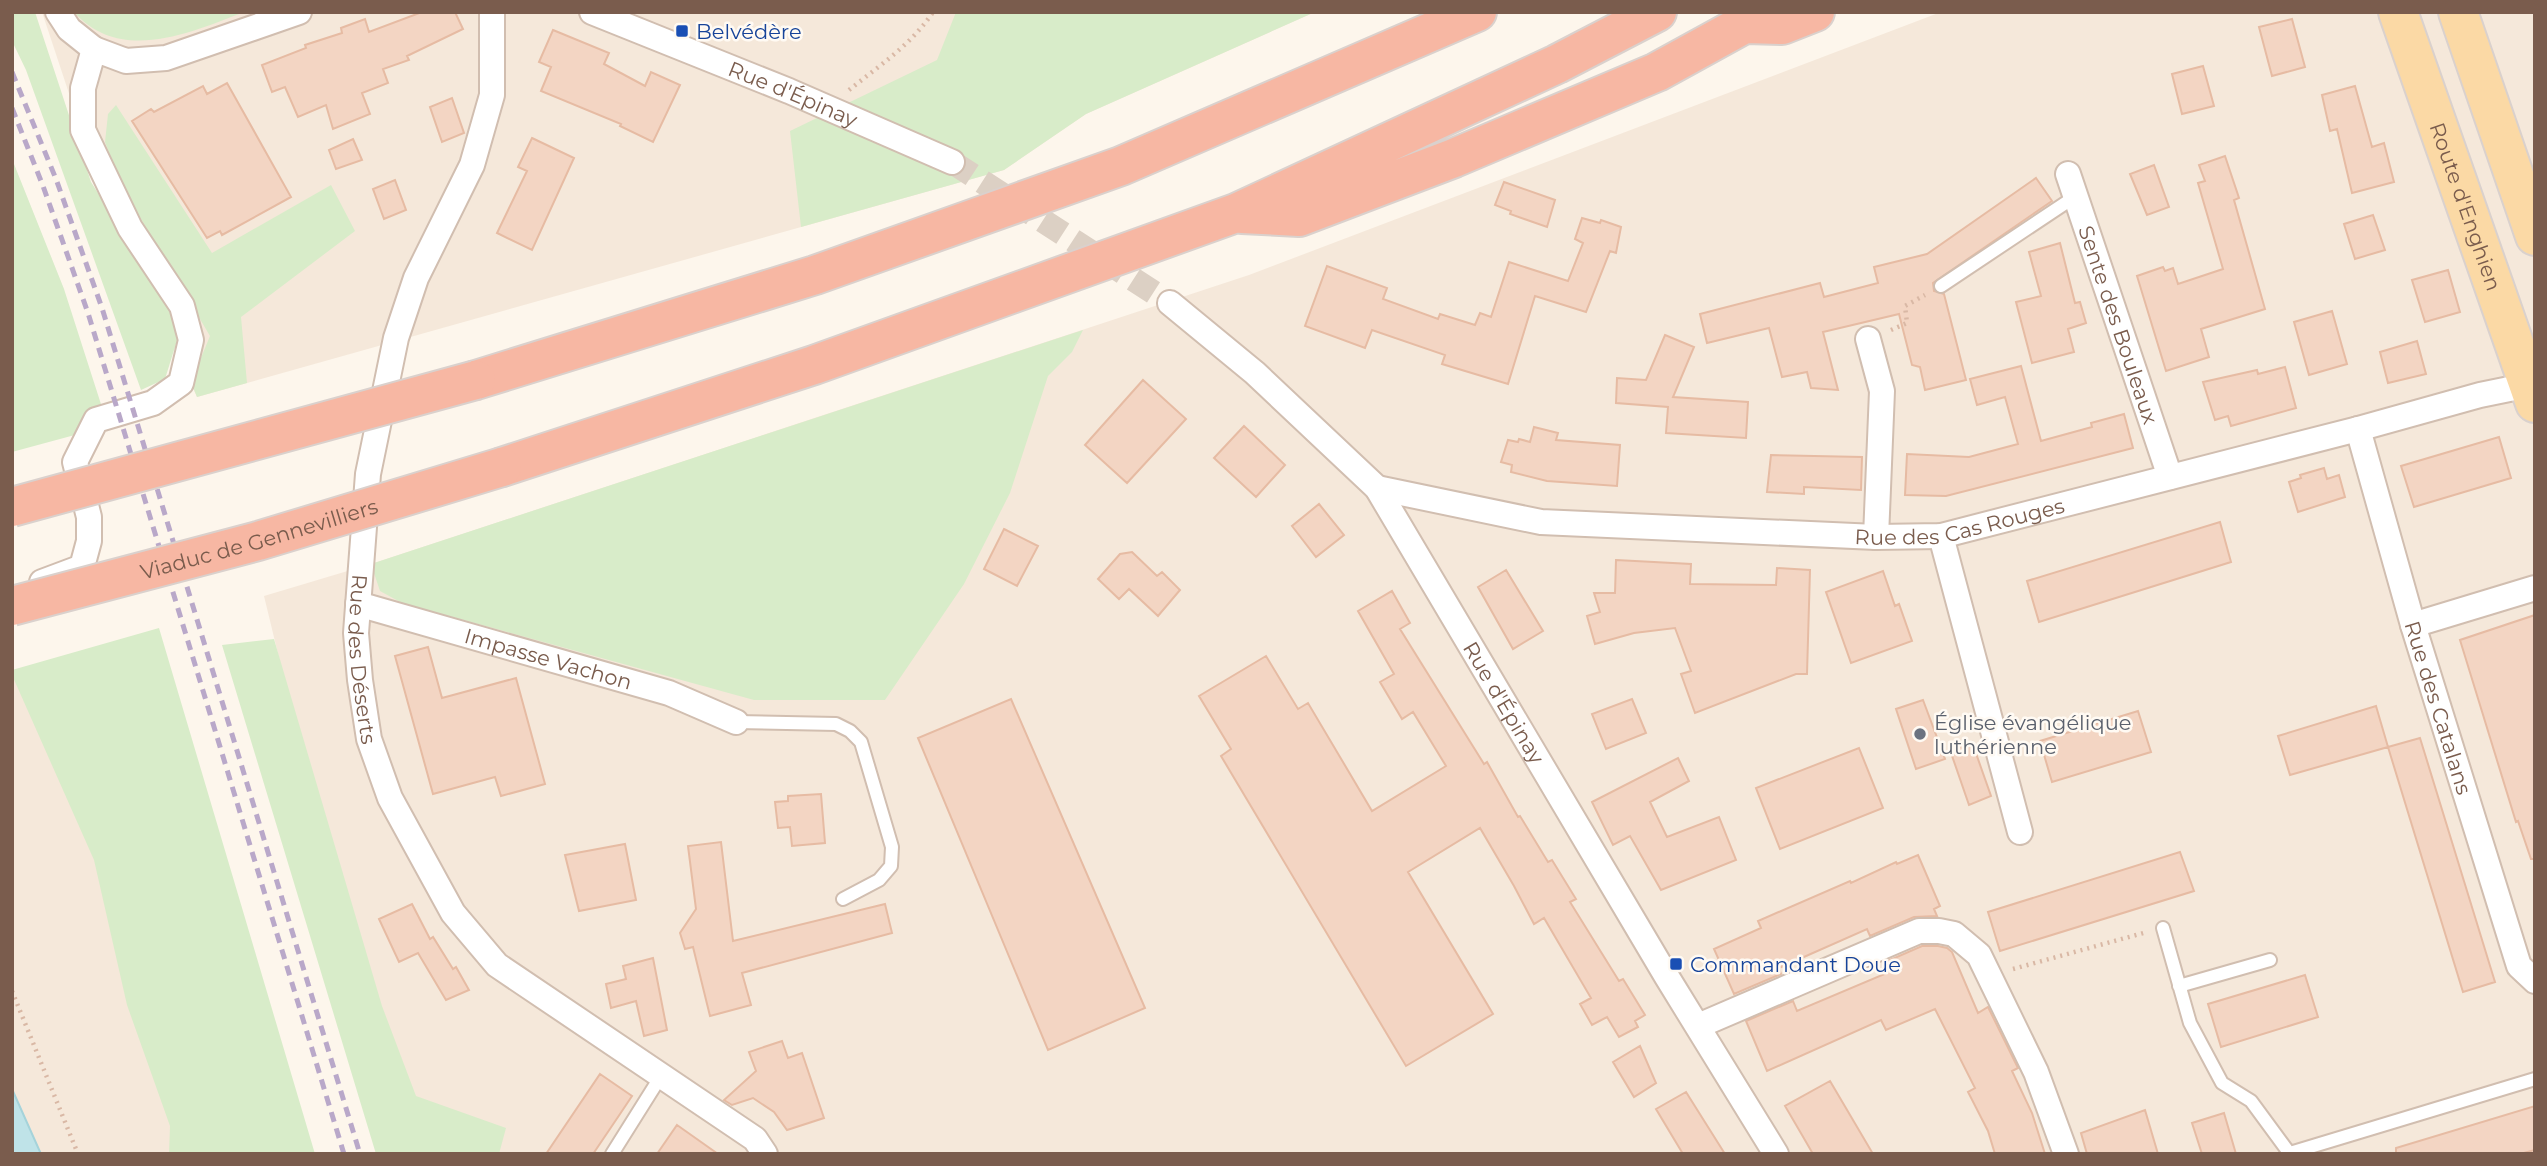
<svg xmlns="http://www.w3.org/2000/svg" width="2547" height="1166" viewBox="0 0 2547 1166" font-family="Montserrat,sans-serif">
<style>
.residential{fill:#f5e8da}
.green{fill:#d8ecc9}
.water{fill:#bfe3e8;stroke:#a5d3da;stroke-width:2}
.building{fill:#f3d5c3;stroke:#e6bba3;stroke-width:2}
.lines{fill:none;stroke-linecap:round;stroke-linejoin:round}
.street-tunnel{stroke:#dcd0c4;stroke-width:24;stroke-dasharray:24 12;stroke-linecap:butt}
.lane-casing{stroke:#d1beb0;stroke-width:16}
.street-casing{stroke:#d1beb0;stroke-width:28}
.primary-casing{stroke:#dad1cd;stroke-width:42}
.highway-casing{stroke:#dad1cd;stroke-width:42}
.path{stroke:#d9b8a5;stroke-width:4.5;stroke-dasharray:2 5;stroke-linecap:butt}
.lane{stroke:#fff;stroke-width:12}
.street{stroke:#fff;stroke-width:24}
.primary{stroke:#fbd9a5;stroke-width:38}
.highway{stroke:#f7b7a3;stroke-width:38}
.rail{stroke:#b9a8c9;stroke-width:5;stroke-dasharray:10 7;stroke-linecap:butt}
.highway-bridge-casing{stroke:#dad1cd;stroke-width:42;stroke-linecap:butt}
.highway-bridge{stroke:#f7b7a3;stroke-width:38}
.transit-dot{fill:#1a4fb4;stroke:#fffaf3;stroke-width:2.5}
.worship-dot{fill:#6b7280;stroke:#fffaf3;stroke-width:2.5}
.labels{text-anchor:middle;dominant-baseline:central;stroke-width:5;stroke-linejoin:round;paint-order:stroke}
.transit-label{font-size:21px;fill:#164399;stroke:#fffaf3;text-anchor:start}
.street-label{font-size:21px;fill:#7a5c4d;stroke:#fffaf3}
.worship-label{font-size:21px;fill:#5b616d;stroke:#fffaf3;text-anchor:start}
</style>
<rect width="100%" height="100%" fill="#fdf6ec"/>
<!-- residential -->
<path class="residential" d="M42 12H1315L1086 114 1004 170 197 397 102 193Z
M1941 12H2535V1154H418L304 761 264 596 371 564 1249 275Z
M12 673 315 1154H41L12 1089Z"/>
<!-- green -->
<path class="green" d="M12 12H35L91 182 167 302 179 334 165 379 141 390 26 70 12 41Z
M74 12H244C190 33 120 64 74 12Z
M956 12H1315L1086 114 1004 170 801 227 790 131 937 60Z
M116 105 212 253 331 185 355 231 241 317 247 383 197 397 191 382 210 336 121 185 105 142 108 114Z
M12 159 64 289 108 426 12 452Z
M1083 330 1072 352 1048 376 1010 493 964 584 885 700H754L402 603 380 591 371 564Z
M159 628 315 1154H169L170 1126 127 1005 94 860 12 675V670Z
M274 639 382 1006 416 1096 506 1128 499 1154H376L222 645Z"/>
<!-- water -->
<path class="water" d="M12 1089 41 1154H12Z"/>
<!-- building -->
<path class="building" d="M422 12H455L463 29 407 56 409 60 383 69 388 83 362 93 370 114 333 129 326 105 298 117 285 87 272 92 262 65 306 48 305 45 342 33 341 28 365 19 369 32Z
M2292 19 2305 67 2272 76 2259 27Z
M553 30 609 53 604 64 645 86 651 72 680 85 653 142 620 126 621 124 541 91 551 67 539 62Z
M2203 66 2214 106 2182 114 2172 74Z
M227 83 291 197 222 235 220 231 207 238 132 121 151 109 154 112 203 86 207 94Z
M2355 86 2372 147 2384 143 2394 182 2352 193 2337 129 2330 131 2322 95Z
M452 98 464 133 442 142 430 107Z
M532 138 574 158 532 250 497 233 527 171 518 167Z
M353 139 362 160 336 169 329 150Z
M2225 156 2239 198 2234 200 2265 309 2201 329 2209 357 2166 371 2137 276 2163 267 2165 271 2173 268 2178 284 2223 269 2198 183 2205 181 2199 165Z
M2154 165 2169 207 2147 215 2130 174Z
M2036 178 2052 201 1933 283 1934 291 1944 294 1966 380 1925 390 1920 367 1912 365 1899 314 1823 332 1838 390 1811 388 1807 372 1782 377 1769 328 1707 343 1700 314 1820 283 1824 297 1878 283 1874 267 1927 254Z
M395 180 406 210 384 219 373 189Z
M1504 182 1555 200 1547 227 1510 214 1511 211 1495 205Z
M2373 215 2385 250 2355 259 2344 224Z
M1582 218 1600 223 1601 220 1621 227 1616 253 1610 251 1586 312 1535 296 1508 384 1442 364 1445 355 1372 330 1365 348 1305 326 1327 266 1387 288 1383 299 1438 319 1440 314 1475 325 1480 313 1491 317 1509 262 1568 281 1583 243 1575 239Z
M2060 243 2075 303 2080 302 2086 323 2068 329 2074 352 2032 363 2016 302 2041 296 2029 252Z
M2448 270 2460 312 2425 322 2412 280Z
M2332 311 2347 364 2309 375 2294 322Z
M1665 335 1694 347 1673 397 1748 402 1746 438 1666 433 1668 407 1616 403 1617 378 1646 380Z
M2417 341 2426 374 2388 383 2380 352Z
M2021 366 2041 441 2092 427 2091 423 2124 414 2133 448 1946 496 1905 495 1907 454 1969 457 2018 444 2005 397 1977 405 1970 379Z
M2285 367 2296 408 2231 426 2228 416 2215 420 2203 382 2257 370 2258 374Z
M1143 380 1186 419 1127 483 1085 445Z
M1244 426 1285 465 1256 497 1214 458Z
M1534 427 1558 433 1556 440 1620 445 1617 486 1547 481 1511 472 1512 465 1501 462 1508 440 1518 442 1519 439 1530 442Z
M2499 437 2511 478 2414 507 2401 466Z
M1771 455 1862 457 1861 490 1804 487V494L1767 492Z
M2324 468 2327 479 2339 475 2345 497 2298 512 2289 482 2301 478 2300 475Z
M1319 504 1344 535 1316 557 1292 526Z
M2220 522 2231 562 2039 622 2027 581Z
M1004 529 1038 546 1017 586 984 569Z
M1132 552 1157 576 1162 572 1180 590 1158 616 1129 589 1119 599 1098 579 1120 554Z
M1616 560 1691 564 1690 584 1776 585 1777 568 1810 570 1807 674H1796L1695 713 1681 674 1691 671 1675 628 1634 633 1595 644 1587 616 1600 612 1594 593H1615Z
M1506 570 1543 631 1513 649 1478 587Z
M1883 571 1895 606 1899 604 1912 641 1851 663 1826 592Z
M1392 591 1410 623 1400 629 1484 764 1487 762 1518 817 1520 816 1548 862 1552 860 1576 899 1570 902 1619 981 1623 979 1645 1015 1635 1021 1638 1027 1619 1037 1607 1017 1592 1025 1580 1004 1591 998 1544 918 1534 924 1514 886 1480 828 1408 872 1493 1014 1406 1066 1221 756 1231 749 1199 696 1266 656 1298 709 1308 703 1372 811 1446 766 1413 712 1402 719 1380 682 1394 674 1358 611Z
M2535 615V859H2531L2518 821 2516 822 2460 640Z
M428 647 442 698 516 678 545 784 501 796 495 777 433 794 395 656Z
M1011 699 1145 1008 1048 1050 918 738Z
M1632 699 1646 733 1606 749 1592 714Z
M1923 700 1945 759 1916 769 1896 709Z
M2376 706 2388 747 2290 775 2278 736Z
M2138 711 2151 752 2052 782 2040 741Z
M2420 738 2495 982 2463 992 2388 747Z
M1972 742 1991 796 1969 805 1950 750Z
M1859 748 1883 808 1780 849 1756 788Z
M1678 758 1689 781 1650 802 1667 837 1719 817 1736 860 1661 890 1630 836 1613 845 1592 802Z
M821 794 825 843 792 846 790 827 778 828 775 802 788 801V796Z
M721 842 733 941 885 904 892 933 742 973 751 1005 710 1016 693 947 685 949 680 933 696 909 688 846Z
M625 844 636 900 579 911 565 855Z
M2180 852 2194 891 2000 951 1988 912Z
M1918 855 1940 906 1934 909 1937 916 1914 917 1870 936 1867 929 1779 968 1781 974 1734 994 1714 949 1761 928 1758 921 1850 881 1851 883 1896 862 1897 864Z
M412 904 430 939 433 937 453 969 456 967 469 990 446 1000 418 953 399 962 379 919Z
M1922 946H1938L1947 948 1952 952 1978 1013 1988 1007 2018 1068 2012 1071 2032 1113 2045 1154H1995L1988 1131 1968 1092 1975 1088 1935 1009 1886 1030 1881 1020 1767 1071 1746 1021 1793 1001 1797 1011 1887 973 1883 963Z
M653 958 667 1030 644 1036 636 1001 611 1008 606 984 626 979 623 966Z
M2305 975 2318 1017 2221 1047 2208 1004Z
M782 1041 788 1058 802 1053 824 1118 787 1130 774 1112 753 1098 732 1105 724 1100 756 1071 749 1052Z
M1640 1046 1656 1083 1634 1097 1613 1062Z
M600 1074 632 1096 620 1114 593 1154H546Z
M1830 1081 1873 1154H1813L1802 1135 1785 1106Z
M1686 1092 1725 1154H1683L1656 1109Z
M2535 1106V1150L2520 1154H2396V1148Z
M2145 1110 2158 1154H2087L2081 1133Z
M2224 1113 2236 1154H2202L2192 1123Z
M677 1125 718 1154H657Z"/>
<g class="lines">
<!-- street-tunnel -->
<path class="street-tunnel" d="M952 162 1170 303"/>
<!-- lane casing -->
<g class="lane-casing">
<path id="lane" d="M1941 286 2076 196
M736 722 836 724 850 731 861 742 892 847 891 866 879 880 843 899
M2163 928 2190 1023 2222 1083 2251 1101 2290 1154
M2179 986 2270 960
M2290 1153 2535 1079
M612 1154 661 1076"/>
</g>
<!-- street casing -->
<g class="street-casing">
<g id="street">
<path d="M58 12 69 29 94 49"/>
<path id="s1" d="M492 12V95L472 165 416 278 396 338 368 474 356 633 360 680 369 739 390 798 453 913 497 965 755 1139 765 1154"/>
<path id="s2" d="M592 12 789 91 952 162"/>
<path id="s3" d="M2068 174 2170 477"/>
<path id="s4" d="M1170 303 1255 373 1377 488 1667 977 1776 1154"/>
<path d="M1868 339 1882 391 1876 537"/>
<path id="s5" d="M2358 429 2413 625 2519 966 2535 981"/>
<path id="s6" d="M1377 488 1541 522 1876 537 1941 536 2358 429 2480 395 2529 385"/>
<path d="M1941 536 2020 832"/>
<path d="M42 582 82 567 89 541V517L75 462 96 420 153 403 181 383 191 340 182 306 130 228 83 130V88L94 49 126 61 166 58 299 12"/>
<path id="s7" d="M358 604 669 693 736 722"/>
<path d="M2413 625 2535 588"/>
<path d="M1698 1026 1919 931H1939L1954 934 1979 955 2036 1072 2066 1154"/>
</g>
</g>
<!-- primary casing -->
<g class="primary-casing">
<g id="primary">
<path id="s8" d="M2398 12 2535 403"/>
<path d="M2458 12 2535 236"/>
</g>
</g>
<!-- highway casing -->
<g class="highway-casing">
<path id="highway" d="M1746 24 1782 25 1815 12
M1242 214 1299 217 1454 158 1657 72 1766 12
M476 380 815 275 1121 166 1477 12
M502 467 814 365 1236 213 1557 64 1657 12"/>
</g>
<!-- path -->
<path class="path" d="M849 90C879 66 912 44 933 12
M1891 330 1907 323 1905 306 1925 295
M2013 969 2147 932
M12 991 78 1154"/>
<!-- lane -->
<use href="#lane" class="lane"/>
<!-- street -->
<use href="#street" class="street"/>
<!-- primary -->
<use href="#primary" class="primary"/>
<!-- highway -->
<use href="#highway" class="highway"/>
<!-- rail -->
<path class="rail" d="M12 72 56 179 102 308 360 1154
M12 108 43 186 88 313 344 1154"/>
<!-- highway-bridge casing -->
<g class="highway-bridge-casing">
<g id="highway-bridge">
<path d="M12 507 476 380"/>
<path id="s9" d="M12 606 258 541 502 467"/>
</g>
</g>
<!-- highway-bridge -->
<use href="#highway-bridge" class="highway-bridge"/>
</g>
<!-- markers -->
<g class="transit-dot">
<rect x="675" y="24" width="14" height="14" rx="3.5"/>
<rect x="1669" y="957" width="14" height="14" rx="3.5"/>
</g>
<circle class="worship-dot" cx="1920" cy="734" r="7"/>
<g class="labels">
<!-- transit labels -->
<g class="transit-label">
<text x="696" y="31">Belvédère</text>
<text x="1690" y="964">Commandant Doue</text>
</g>
<!-- street labels -->
<g class="street-label">
<text stroke="none"><textPath href="#s2" startOffset="217">Rue d'Épinay</textPath></text>
<text stroke="none"><textPath href="#s8" startOffset="206">Route d'Enghien</textPath></text>
<text stroke="none"><textPath href="#s3" startOffset="159">Sente des Bouleaux</textPath></text>
<text stroke="none"><textPath href="#s6" startOffset="588">Rue des Cas Rouges</textPath></text>
<text stroke="none"><textPath href="#s9" startOffset="256">Viaduc de Gennevilliers</textPath></text>
<text stroke="none"><textPath href="#s1" startOffset="670">Rue des Déserts</textPath></text>
<text stroke="none"><textPath href="#s7" startOffset="198">Impasse Vachon</textPath></text>
<text stroke="none"><textPath href="#s4" startOffset="527">Rue d'Épinay</textPath></text>
<text stroke="none"><textPath href="#s5" startOffset="290">Rue des Catalans</textPath></text>
</g>
<!-- worship labels -->
<g class="worship-label">
<text x="1934" y="722">Église évangélique<tspan x="1934" dy="24">luthérienne</tspan></text>
</g>
</g>
<!-- border -->
<rect width="2547" height="1166" fill="none" stroke="#7a5c4d" stroke-width="28"/>
</svg>
